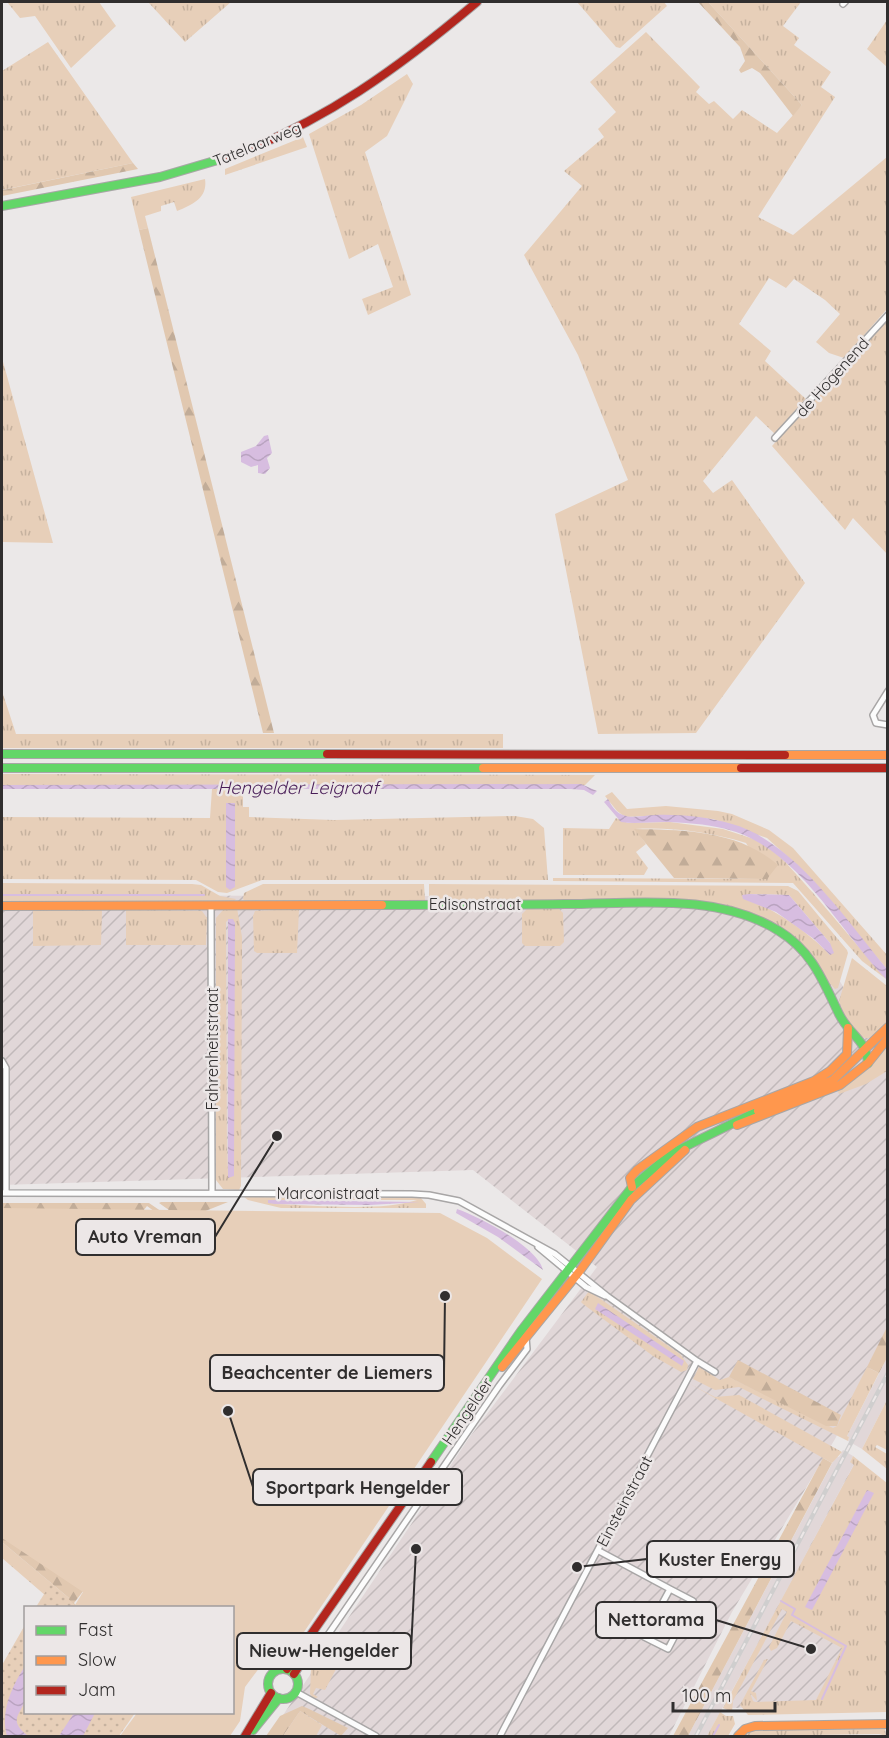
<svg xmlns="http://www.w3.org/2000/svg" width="889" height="1738" viewBox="0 0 889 1738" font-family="Quicksand,sans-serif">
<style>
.built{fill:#e1d7d8}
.industrial{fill:url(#industrial-furrows)}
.grass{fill:url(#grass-tufts);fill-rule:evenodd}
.forest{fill:url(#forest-firs)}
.park{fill:url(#park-dots)}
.pitch{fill:#e7cfb9}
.water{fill:url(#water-waves)}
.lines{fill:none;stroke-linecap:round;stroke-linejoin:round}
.stream{stroke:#d7bde0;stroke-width:2}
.street-casing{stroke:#a8a6a6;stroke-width:8}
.fast-casing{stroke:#a8a6a6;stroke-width:10}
.slow-casing{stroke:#a8a6a6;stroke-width:10}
.jam-casing{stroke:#a8a6a6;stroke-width:10}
.street{stroke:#fcfcfc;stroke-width:5}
.fast{stroke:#63d668;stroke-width:8}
.slow{stroke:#ff974d;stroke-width:8}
.jam{stroke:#b3261e;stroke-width:8}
.rail-casing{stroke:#cfcece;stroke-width:4.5}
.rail{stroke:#ece7e7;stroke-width:2;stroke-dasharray:7;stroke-linecap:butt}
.labels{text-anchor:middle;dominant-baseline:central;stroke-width:5;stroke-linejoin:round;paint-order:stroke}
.street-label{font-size:16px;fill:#302e2e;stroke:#ece7e7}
.water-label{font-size:18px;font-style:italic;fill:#481d58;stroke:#ece7e7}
.leader{fill:none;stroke:#302e2e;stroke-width:2}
.callout-dot{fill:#302e2e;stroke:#ece7e7;stroke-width:2}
.callout{fill:#ece7e7;stroke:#302e2e;stroke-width:2}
.callout-label{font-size:18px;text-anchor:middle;font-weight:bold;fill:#302e2e}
</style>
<defs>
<pattern id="industrial-furrows" width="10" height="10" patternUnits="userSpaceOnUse" patternTransform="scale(1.5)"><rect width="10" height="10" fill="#e1d7d8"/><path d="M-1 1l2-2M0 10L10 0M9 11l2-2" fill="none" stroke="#c1b9ba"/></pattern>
<pattern id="grass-tufts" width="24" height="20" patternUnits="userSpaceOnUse" patternTransform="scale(1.5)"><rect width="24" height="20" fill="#e7cfb9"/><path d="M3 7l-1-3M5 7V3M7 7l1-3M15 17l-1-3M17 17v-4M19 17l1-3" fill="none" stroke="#c6b29f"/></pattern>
<pattern id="forest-firs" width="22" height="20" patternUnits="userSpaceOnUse" patternTransform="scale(1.5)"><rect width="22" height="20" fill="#e1c8b0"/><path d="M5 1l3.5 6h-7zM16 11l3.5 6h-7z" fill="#c1ac98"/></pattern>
<pattern id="park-dots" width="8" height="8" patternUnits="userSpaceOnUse" patternTransform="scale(1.5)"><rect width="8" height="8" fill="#e7cfb9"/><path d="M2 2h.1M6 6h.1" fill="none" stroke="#c6b29f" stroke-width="1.8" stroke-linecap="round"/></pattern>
<pattern id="water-waves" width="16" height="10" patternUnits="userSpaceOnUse" patternTransform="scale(1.5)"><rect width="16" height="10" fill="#d7bde0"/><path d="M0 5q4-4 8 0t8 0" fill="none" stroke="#b9a3c0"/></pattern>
</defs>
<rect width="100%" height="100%" fill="#ebe8e8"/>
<!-- built -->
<path class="built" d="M887 1358V1400L862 1449 848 1441 849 1437 847 1436Z
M843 1450 853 1456 850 1462 854 1464 767 1627 707 1736H688L836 1456 839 1457Z"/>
<!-- industrial -->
<path class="industrial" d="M2 895 748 897 824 956 861 1015 887 1036V1335L835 1439 732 1612 669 1736H269L469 1438 597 1267 473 1170 2 1185Z
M854 1464 887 1488V1707L723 1708Z"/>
<!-- grass -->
<path class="grass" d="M7 2H99L116 26 71 68 35 16 20 18Z
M148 2H231L185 42Z
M577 2H664L667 6 620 48 616 47Z
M708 2H801L783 26 799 38 794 45 831 72 821 87 835 97 758 217 793 235 887 157V309L844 358 829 353 816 342 840 314 825 300 794 279 786 288 769 278 739 324 771 351 765 361 807 400 775 434 756 416 703 481 713 493 732 480 805 583 696 733 598 734 555 514 628 480 578 355 524 255 582 186 564 171 604 137 598 129 616 112 590 82 646 32 700 87 696 92 709 104 714 101 733 119 742 110 777 133 802 105Z
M887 20V67L867 49Z
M48 42 133 163 2 190V71Z
M407 74 413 84 387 136 365 152 411 295 368 315 362 299 393 287 378 244 349 259 309 134 361 105Z
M303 137 307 147 225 175V169Z
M205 179C208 198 192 205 177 211L174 202 161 206V211L145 216 148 228 139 230 131 197Z
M887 316V554L853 518 845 530 772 446Z
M2 358 53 543 2 542Z
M2 691 16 734H503V748H2Z
M2 774 595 775 585 785H2Z
M212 789H243V807H249V817L334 820 515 816 533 819 544 828 548 880H262L227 893 218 892 196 880 2 879V817L210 818Z
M612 792 627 809 666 806 718 811 732 814 769 830 793 848 887 955V969L801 869 767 838 713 819 666 815 625 817 617 811 605 796Z
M616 818 628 823 670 822 723 829 760 841 780 856 813 893 886 979 862 961 793 883 553 881V878L767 879 746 843C710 832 672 827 635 829L646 844 636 852 648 868 644 875H563V828L609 829Z
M2 883 192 884 201 885 220 896 236 899 234 901H2Z
M263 884H424L425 900 245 901 243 899 244 893Z
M429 884 788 886 798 891 847 950 848 953 838 988 835 989C791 941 770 907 699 902L429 901ZM749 894 789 895 830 943V955C814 938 795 924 776 913 765 906 756 904 749 894Z
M237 908 242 937 241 1186 239 1190 223 1189 216 1180V918L223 910ZM229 919 235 923 227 1177 226 922Z
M528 908 559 909 563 913 564 942 560 946H525L522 943V914Z
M299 909 297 953H257L254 951 253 916 255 911Z
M33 910H102L101 945 33 946Z
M126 910 202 911 207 918 206 945H126Z
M852 958 887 986V1023L872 1038C852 1041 845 1016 839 1001Z
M887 1041V1071L866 1084 839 1094 837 1090Z
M244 1197 421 1198 426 1204V1208H281L248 1200ZM282 1200H417C381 1212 314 1205 275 1204Z
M589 1291 680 1354 688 1365 687 1370 681 1372 653 1356 583 1304 581 1302Z
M699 1367 720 1380 729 1377 833 1428 837 1426 867 1367 879 1373 847 1436 849 1437 848 1441 739 1387 715 1390 693 1379Z
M690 1384 715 1397 739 1395 842 1452 832 1463Z
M887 1400V1450L877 1445 875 1447 887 1454V1469L862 1449Z
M853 1456 887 1483V1712L748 1715 740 1705 764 1660 768 1659 751 1691 756 1693 757 1701 750 1693 753 1701 755 1702 816 1700 842 1648 791 1621 777 1648 771 1651 769 1647 787 1612 782 1609 733 1701 732 1712 723 1708 854 1465 850 1462Z
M2 1542 69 1598V1607L46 1596 2 1558Z
M332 1634 354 1647 350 1654 345 1652 325 1690 316 1688 313 1694 318 1697 314 1699 310 1694 311 1666Z
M720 1712 726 1716H733L735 1724 728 1736H707Z
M885 1727 886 1736 879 1734 742 1736 754 1730Z"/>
<!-- forest -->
<path class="forest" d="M698 2H708L802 105 793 116 760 73 752 68 741 73 739 70 745 61 740 47Z
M133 163 138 169 2 196 3 190Z
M148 228 274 733H263L139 230Z
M634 829C684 830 738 830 778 865L767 879 674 878Z
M228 1202 183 1220 159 1203 161 1202Z
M2 1203H149L193 1233 189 1237 147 1206 133 1224 2 1210Z
M887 1327V1358L879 1373 867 1367Z
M738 1360 841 1415 837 1426H826L729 1377Z
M823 1458 832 1463 688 1736H673Z
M2 1523 84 1590 74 1603 77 1607H69V1598L2 1542Z
M302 1706 307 1708 348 1728 341 1736 300 1711 283 1736H266L280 1716Z"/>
<!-- park -->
<path class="park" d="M51 1583 77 1607H36Z
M25 1625 26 1712 135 1713 119 1736H2V1665Z"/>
<!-- pitch -->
<path class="pitch" d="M2 1208 440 1213 487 1238 542 1279 304 1632 275 1647 245 1687 240 1721 230 1736H120L137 1713 232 1712V1608L78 1607 75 1605 83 1592 2 1538Z
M300 1711 322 1725 316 1736H283Z"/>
<!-- water -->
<path class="water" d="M268 435 272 453 267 458 270 468 265 474 258 473V465L251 467 241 462V452L256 446 264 436Z
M581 784 597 791 593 795 584 790 571 789H2V785Z
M608 799C611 805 616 813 623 815 632 819 645 815 655 815 679 814 708 817 732 824 794 841 847 921 887 969V980C839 931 798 847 726 829 705 824 683 822 662 822 649 822 634 824 621 822L604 802Z
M226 803H235V887L230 890 226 887Z
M749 894 789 895 830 943 834 953 830 955 814 939 776 912 743 899 742 895Z
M228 919H233L235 923 234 1176 228 1178Z
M268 1200 420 1202 370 1205 275 1204 268 1203Z
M457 1209C480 1217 538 1247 543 1270L498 1237 456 1213Z
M598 1303 684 1361 682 1366 595 1309Z
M867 1490 874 1493 812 1610 805 1607Z
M25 1666C26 1676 26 1686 26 1695 24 1714 5 1718 28 1736H7C0 1712 12 1686 25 1666Z
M74 1713H95L83 1736H59Z"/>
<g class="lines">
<!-- stream -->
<path class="stream" d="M2 895H204
M781 1601 795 1609 792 1615 846 1646 822 1699
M713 1736 719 1725"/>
<!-- street casing -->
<g class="street-casing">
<path id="street" d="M843 4 845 2
M775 438 888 315
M888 691 873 715 876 723 888 725
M211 905 212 1193
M2 1061 6 1068V1193
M2 1193 412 1194 429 1195 459 1201 555 1254 607 1296 697 1361
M538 1247 586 1287 605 1296
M599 1551 670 1589 644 1637 668 1649 693 1601 670 1589
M310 1650 321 1645 499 1386 527 1349 526 1337
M296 1692 376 1736
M500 1736 697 1361 715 1372"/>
</g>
<!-- fast casing -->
<g class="fast-casing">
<path id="fast" d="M2 206 160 177 228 157
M2 754H327
M2 768H483
M382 905C443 905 504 905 565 904 634 904 717 892 779 931 812 951 823 981 839 1014 850 1036 866 1039 868 1063
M431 1462 521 1331 632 1187 672 1153 758 1111
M268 1684a15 15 0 1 1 30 0a15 15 0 1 1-30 0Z
M253 1730 279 1698"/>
</g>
<!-- slow casing -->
<g class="slow-casing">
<path id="slow" d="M785 755H888
M483 768H741
M2 906 382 905
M758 1111 833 1080 888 1027
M737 1125 840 1085 868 1063 888 1038
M632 1187 630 1178 637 1170 697 1127 814 1081 830 1071 847 1054 848 1028
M502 1367 579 1272 631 1200 685 1150
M738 1736 745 1729 755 1726 888 1724"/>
</g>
<!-- jam casing -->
<g class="jam-casing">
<path id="jam" d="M228 157C322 124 401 66 477 2
M327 754 785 755
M741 768H888
M287 1669 431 1462
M294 1674 317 1637
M245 1736 271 1693"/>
</g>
<!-- street -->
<use href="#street" class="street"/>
<!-- fast -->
<use href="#fast" class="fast"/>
<!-- slow -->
<use href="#slow" class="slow"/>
<!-- jam -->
<use href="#jam" class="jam"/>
<!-- rail casing -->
<g class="rail-casing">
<path id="rail" d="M696 1736 888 1373"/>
</g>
<!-- rail -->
<use href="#rail" class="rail"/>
</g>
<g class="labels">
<!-- street labels -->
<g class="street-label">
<text transform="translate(257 144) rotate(-22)">Tatelaarweg</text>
<text transform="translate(832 377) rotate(-48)">de Hogenend</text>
<text x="475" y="904">Edisonstraat</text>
<text transform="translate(212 1049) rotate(-90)">Fahrenheitstraat</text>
<text x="328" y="1193">Marconistraat</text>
<text transform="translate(467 1411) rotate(-56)">Hengelder</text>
<text transform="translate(624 1501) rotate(-62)">Einsteinstraat</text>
</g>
<!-- water labels -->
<g class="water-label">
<text x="298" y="787">Hengelder Leigraaf</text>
</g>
</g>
<!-- callouts -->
<path class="leader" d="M277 1136L215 1237M445 1296L444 1373M228 1411L253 1487M577 1567L647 1559M811 1649L716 1620M416 1549L411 1651"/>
<g class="callout-dot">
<circle cx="277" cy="1136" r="6"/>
<circle cx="445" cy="1296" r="6"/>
<circle cx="228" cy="1411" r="6"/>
<circle cx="577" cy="1567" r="6"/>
<circle cx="811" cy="1649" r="6"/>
<circle cx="416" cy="1549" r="6"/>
</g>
<g class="callout">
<rect x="76" y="1219" width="139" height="36" rx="6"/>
<rect x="210" y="1355" width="234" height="36" rx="6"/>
<rect x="253" y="1469" width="209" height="36" rx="6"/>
<rect x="647" y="1541" width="147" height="36" rx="6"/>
<rect x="596" y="1602" width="120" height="36" rx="6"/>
<rect x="237" y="1633" width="174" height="36" rx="6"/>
</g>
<g class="callout-label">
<text x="145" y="1243">Auto Vreman</text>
<text x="327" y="1379">Beachcenter de Liemers</text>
<text x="358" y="1494">Sportpark Hengelder</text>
<text x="720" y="1566">Kuster Energy</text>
<text x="656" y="1626">Nettorama</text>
<text x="324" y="1657">Nieuw-Hengelder</text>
</g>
<!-- border -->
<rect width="889" height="1738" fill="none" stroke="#302e2e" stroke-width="6"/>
<!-- legend -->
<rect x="24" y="1606" width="210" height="108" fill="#ece7e7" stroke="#a19d9d" stroke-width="1.5"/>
<rect x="36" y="1626" width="30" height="9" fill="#63d668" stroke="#a19d9d" stroke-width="1.5"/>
<text x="78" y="1636" font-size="18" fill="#302e2e">Fast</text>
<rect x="36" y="1656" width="30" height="9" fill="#ff974d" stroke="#a19d9d" stroke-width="1.5"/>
<text x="78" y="1666" font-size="18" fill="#302e2e">Slow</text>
<rect x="36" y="1686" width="30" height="9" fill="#b3261e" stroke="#a19d9d" stroke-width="1.5"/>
<text x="78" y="1696" font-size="18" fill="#302e2e">Jam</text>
<!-- scale -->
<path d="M673 1702v9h102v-9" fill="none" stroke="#302e2e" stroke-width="3"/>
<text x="682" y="1702" font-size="18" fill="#302e2e" stroke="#ece7e7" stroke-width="4.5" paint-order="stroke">100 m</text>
</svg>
